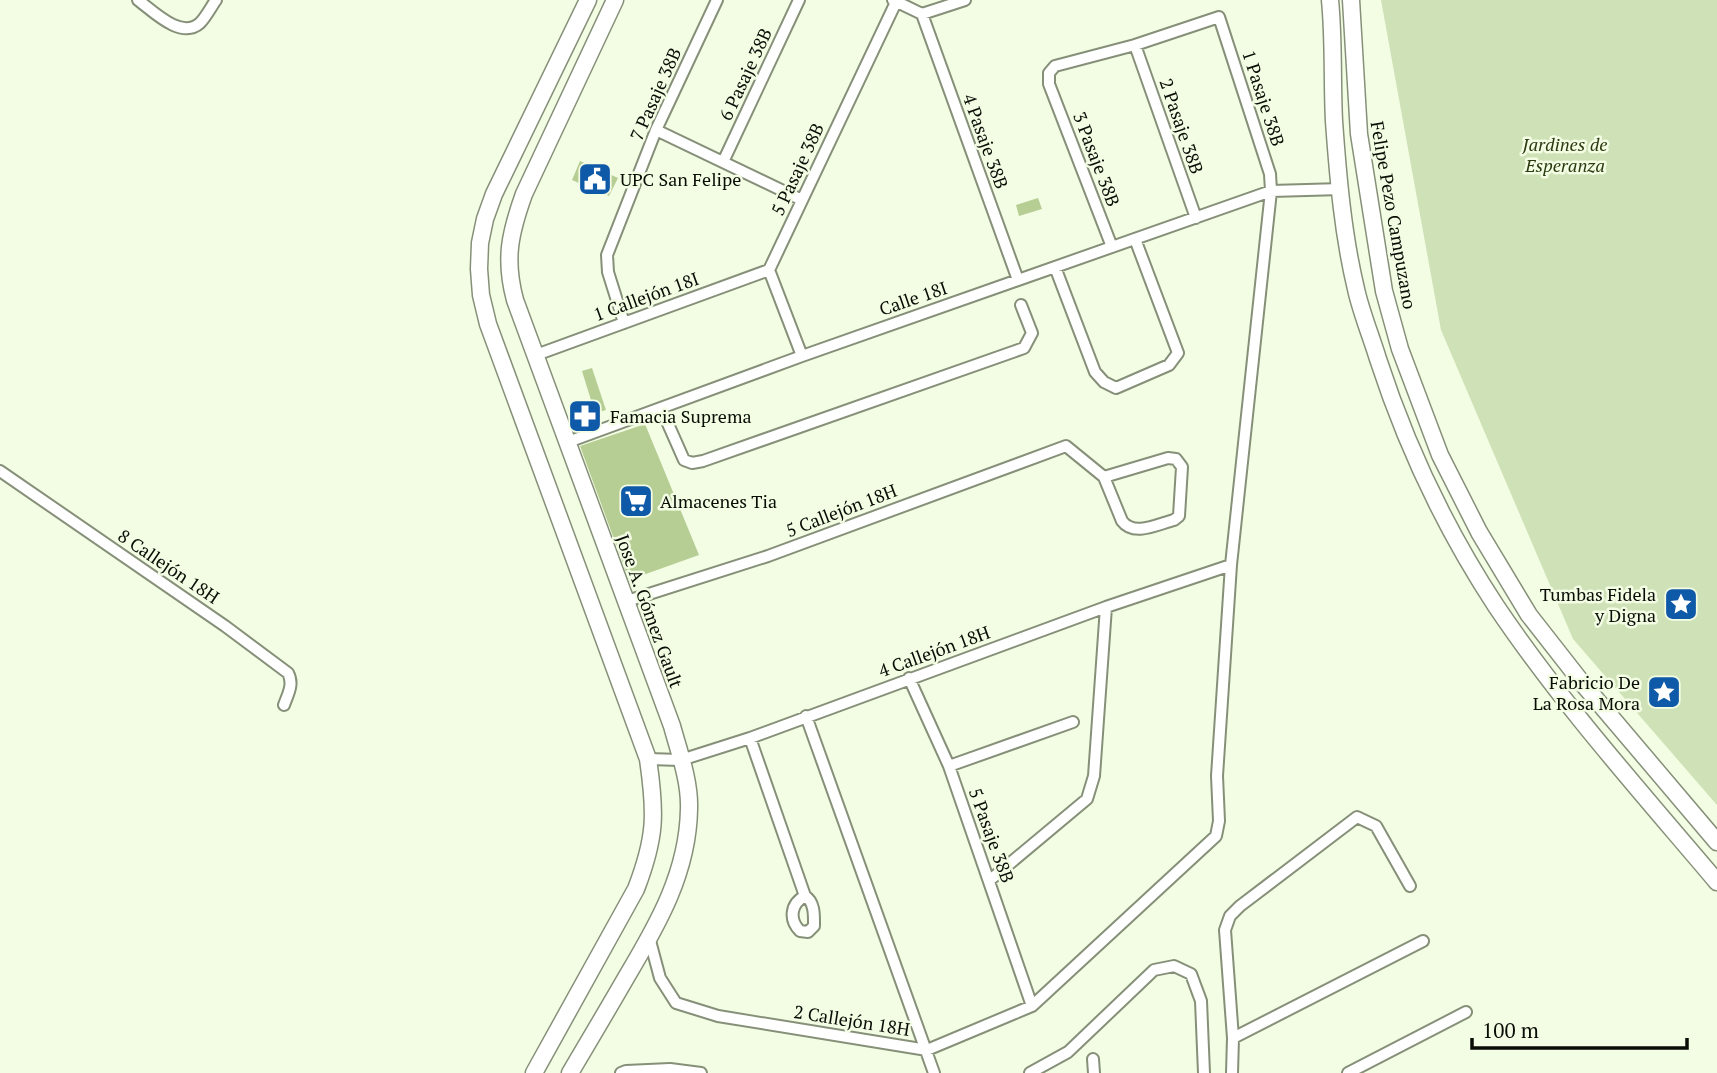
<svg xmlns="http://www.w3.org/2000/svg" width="1717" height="1073" viewBox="0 0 1717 1073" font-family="'PT Serif',serif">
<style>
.green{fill:#cfe1b6}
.building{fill:#b6cd94}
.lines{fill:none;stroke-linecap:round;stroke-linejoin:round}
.minor-casing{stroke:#869079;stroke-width:14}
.secondary-casing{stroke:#869079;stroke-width:19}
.minor{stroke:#fff;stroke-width:10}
.secondary{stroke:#fff;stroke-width:16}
.labels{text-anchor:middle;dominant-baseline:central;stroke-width:5;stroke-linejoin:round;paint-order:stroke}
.street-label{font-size:18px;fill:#090d05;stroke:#f3fde4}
.park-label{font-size:18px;font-style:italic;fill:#2b390f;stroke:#f3fde4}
.poi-label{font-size:18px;fill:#090d05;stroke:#f3fde4;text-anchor:start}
</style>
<rect width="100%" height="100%" fill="#f3fde4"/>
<!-- green -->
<path class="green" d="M1381 0H1717V805L1573 639 1441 330Z"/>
<!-- building -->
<path class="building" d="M580 161 618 178 609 196 572 180Z
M1038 198 1042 209 1019 216 1016 205Z
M592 368 606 410 595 413 582 371Z
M645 424 699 555 629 580 580 446Z"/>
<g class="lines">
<!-- minor casing -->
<g class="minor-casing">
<path id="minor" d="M138 0C153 11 181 40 200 23 206 17 211 7 216 0
M893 0 922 14 965 0
M922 14 1018 280
M1135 45 1196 218
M656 130 802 200
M723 162 799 0
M1055 267 1095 372 1104 382 1116 388 1169 365 1178 353 1135 239
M624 323 608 272 607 255 656 130 717 0
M536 355 769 270
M802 356 769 270 897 0
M661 408 684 460 692 463 703 461 1024 348 1032 333 1021 305
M568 442 802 356 1271 191 1342 189
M0 471 225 626 288 673C294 684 288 694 284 705
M627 601 768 556 1066 446 1104 477 1122 521C1134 537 1158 524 1174 520L1179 516 1182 467 1176 459 1168 458 1104 477
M909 678 949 766 1032 1006
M806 716 934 1073
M750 738 805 896C815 902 814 916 814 926L808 932 800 931C789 920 790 904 805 896
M648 759 681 760 750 738 1106 607 1231 565
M949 766 1073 722
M990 880 1087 799 1094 776 1106 607
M649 937 660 978 676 1003 718 1016 927 1050 1032 1006 1216 836 1219 821 1217 776 1231 565 1271 191 1270 174 1219 17 1135 45 1055 66 1049 73V84L1112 247
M1233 1038 1423 941
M1093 1059 1094 1073
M621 1073 626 1071 670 1069 701 1073
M1030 1073 1068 1052 1154 970 1174 966 1191 974 1201 1001 1204 1073
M1232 1073 1233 1038 1225 930 1230 916 1240 906 1357 817 1376 826 1410 886
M1348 1073 1466 1012"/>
</g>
<!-- secondary casing -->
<g class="secondary-casing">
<path id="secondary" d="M1330 0C1334 40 1332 81 1334 121 1338 177 1343 235 1356 289 1361 312 1371 336 1378 359 1406 445 1446 530 1496 606 1562 704 1641 792 1717 882
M1351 0 1359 134 1384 291 1400 349 1440 455 1479 532 1529 615 1583 684 1717 842
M534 1073 636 889C656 837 656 814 648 759L488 324 481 295 479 269 480 243 485 219 494 194 588 0
M570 1073C589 1041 608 1009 627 976 658 924 688 872 689 809 690 781 679 752 672 726L515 300C504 259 510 233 524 194L615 0"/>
</g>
<!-- minor -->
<use href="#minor" class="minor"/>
<!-- secondary -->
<use href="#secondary" class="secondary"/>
</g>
<!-- icons -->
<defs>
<g id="civic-square" transform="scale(1.75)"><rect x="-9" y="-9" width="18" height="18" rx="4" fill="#0f59a9" stroke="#f3fde4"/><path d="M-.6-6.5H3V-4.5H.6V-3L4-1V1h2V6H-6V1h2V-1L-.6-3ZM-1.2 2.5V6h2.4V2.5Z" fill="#fff"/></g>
<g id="pharmacy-square" transform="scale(1.75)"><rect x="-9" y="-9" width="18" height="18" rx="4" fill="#0f59a9" stroke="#f3fde4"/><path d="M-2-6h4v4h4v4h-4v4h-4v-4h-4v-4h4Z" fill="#fff"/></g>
<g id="supermarket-square" transform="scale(1.75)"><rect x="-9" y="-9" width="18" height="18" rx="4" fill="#0f59a9" stroke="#f3fde4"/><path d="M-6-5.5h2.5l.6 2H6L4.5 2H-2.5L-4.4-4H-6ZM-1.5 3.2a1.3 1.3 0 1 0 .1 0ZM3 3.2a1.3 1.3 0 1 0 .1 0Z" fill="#fff"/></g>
<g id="sight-square" transform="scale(1.75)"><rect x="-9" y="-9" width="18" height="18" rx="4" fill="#0f59a9" stroke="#f3fde4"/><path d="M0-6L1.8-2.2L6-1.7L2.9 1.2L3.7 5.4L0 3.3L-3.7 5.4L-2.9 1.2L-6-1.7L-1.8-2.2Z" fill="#fff"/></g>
</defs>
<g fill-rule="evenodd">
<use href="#civic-square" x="595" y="179"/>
<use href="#pharmacy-square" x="585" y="416"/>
<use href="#supermarket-square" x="636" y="501"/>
<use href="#sight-square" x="1681" y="604"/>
<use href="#sight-square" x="1664" y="692"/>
</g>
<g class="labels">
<!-- street labels -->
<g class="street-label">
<text transform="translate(745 74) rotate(-65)">6 Pasaje 38B</text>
<text transform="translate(655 94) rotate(-66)">7 Pasaje 38B</text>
<text transform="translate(1264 98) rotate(72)">1 Pasaje 38B</text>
<text transform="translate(1182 126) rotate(71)">2 Pasaje 38B</text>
<text transform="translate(986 141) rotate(70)">4 Pasaje 38B</text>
<text transform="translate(1097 159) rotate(69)">3 Pasaje 38B</text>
<text transform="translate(797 169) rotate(-65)">5 Pasaje 38B</text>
<text transform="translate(1394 215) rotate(80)">Felipe Pezo Campuzano</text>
<text transform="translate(646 296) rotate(-20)">1 Callejón 18I</text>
<text transform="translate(913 298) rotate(-19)">Calle 18I</text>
<text transform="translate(841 510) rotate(-21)">5 Callejón 18H</text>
<text transform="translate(169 566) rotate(34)">8 Callejón 18H</text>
<text transform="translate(650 611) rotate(70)">Jose A. Gómez Gault</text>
<text transform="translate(934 651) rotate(-20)">4 Callejón 18H</text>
<text transform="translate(992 835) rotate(70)">5 Pasaje 38B</text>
<text transform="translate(852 1020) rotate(9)">2 Callejón 18H</text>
</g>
<!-- park labels -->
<g class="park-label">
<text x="1565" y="144">Jardines de<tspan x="1565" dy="21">Esperanza</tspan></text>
</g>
<!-- poi labels -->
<g class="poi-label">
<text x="620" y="179">UPC San Felipe</text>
<text x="610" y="416">Famacia Suprema</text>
<text x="660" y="501">Almacenes Tia</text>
<text x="1656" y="594" text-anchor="end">Tumbas Fidela<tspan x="1656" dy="21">y Digna</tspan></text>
<text x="1640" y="682" text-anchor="end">Fabricio De<tspan x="1640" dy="21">La Rosa Mora</tspan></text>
</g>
</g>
<!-- scale -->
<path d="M1472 1038v10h215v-10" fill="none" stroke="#090d05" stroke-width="3.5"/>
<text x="1482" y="1038" font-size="21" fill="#090d05" stroke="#f3fde4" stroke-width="5" paint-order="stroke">100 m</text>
</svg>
